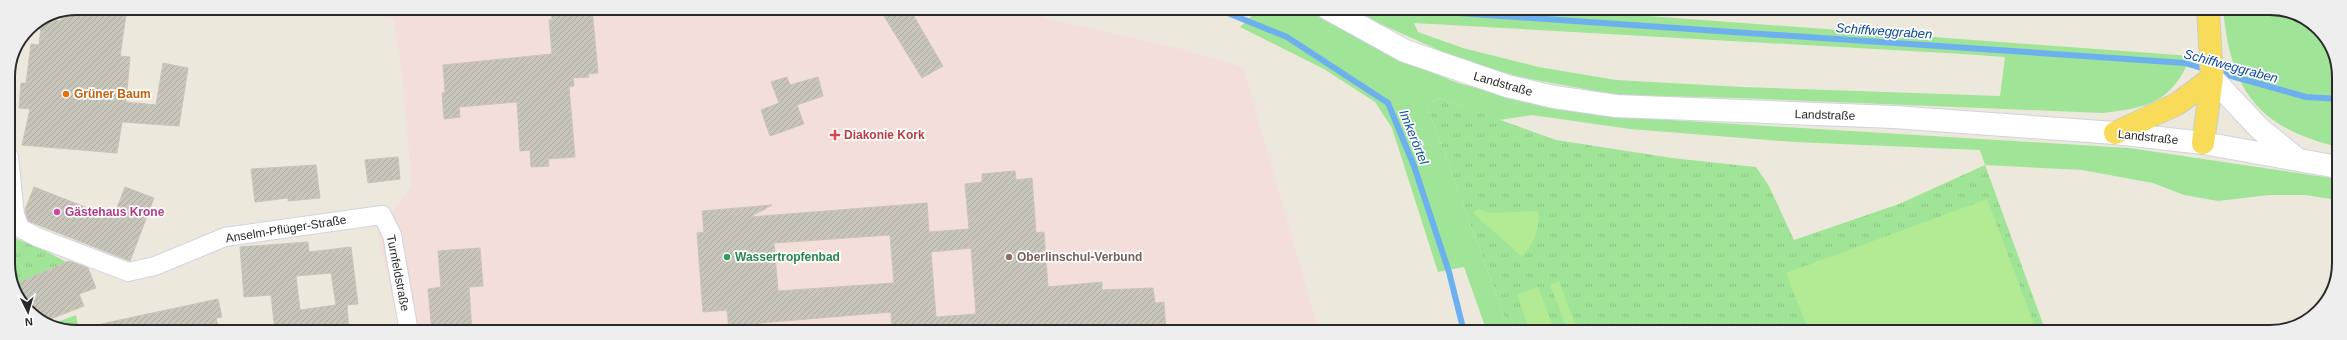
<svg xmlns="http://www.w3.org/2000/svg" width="2347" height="340" viewBox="0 0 2347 340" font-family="Helvetica,sans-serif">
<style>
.medical{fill:#f3ded9}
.grass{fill:#a0e497;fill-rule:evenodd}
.park{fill:url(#park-tufts)}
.pitch{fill:#b2eb93}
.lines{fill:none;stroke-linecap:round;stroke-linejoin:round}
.stream{stroke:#6db0f0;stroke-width:6}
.building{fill:url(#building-hatch);stroke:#c8c5b5;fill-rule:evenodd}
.minor-casing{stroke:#d2d1e3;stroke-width:20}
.tertiary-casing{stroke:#d2d1e3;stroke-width:24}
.secondary-casing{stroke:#d2d1e3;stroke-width:24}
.trunk-casing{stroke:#ccc;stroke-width:24}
.minor{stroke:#fff;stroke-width:18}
.tertiary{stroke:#fff;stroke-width:22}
.secondary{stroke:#fff;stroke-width:22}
.trunk{stroke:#f8db58;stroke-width:22}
.food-dot{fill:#e8710a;stroke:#fff;stroke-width:1.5}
.health-dot{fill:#e0444e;stroke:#fff;stroke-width:1.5}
.hotel-dot{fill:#d1479c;stroke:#fff;stroke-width:1.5}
.leisure-dot{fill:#2e9e5b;stroke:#fff;stroke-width:1.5}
.education-dot{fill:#8d6e63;stroke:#fff;stroke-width:1.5}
.labels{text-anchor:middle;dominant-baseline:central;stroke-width:3.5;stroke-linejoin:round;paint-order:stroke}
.street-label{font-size:12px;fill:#2a2a2a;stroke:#fff}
.food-label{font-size:12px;font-weight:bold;fill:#c56008;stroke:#fff;text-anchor:start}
.health-label{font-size:12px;font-weight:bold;fill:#be3a42;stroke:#fff;text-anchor:start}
.hotel-label{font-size:12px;font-weight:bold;fill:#b23c85;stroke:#fff;text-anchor:start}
.leisure-label{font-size:12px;font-weight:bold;fill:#27864d;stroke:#fff;text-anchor:start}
.education-label{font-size:12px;font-weight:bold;fill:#785e54;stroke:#fff;text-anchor:start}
.water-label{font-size:13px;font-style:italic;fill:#0c4a9d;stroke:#fff}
.rim{fill:none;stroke:#2a2a2a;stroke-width:2}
</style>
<defs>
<pattern id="park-tufts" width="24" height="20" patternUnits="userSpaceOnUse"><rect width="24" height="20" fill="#a0e497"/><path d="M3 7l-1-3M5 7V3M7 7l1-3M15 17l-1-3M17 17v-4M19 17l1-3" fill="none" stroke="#8ac482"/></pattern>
<pattern id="building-hatch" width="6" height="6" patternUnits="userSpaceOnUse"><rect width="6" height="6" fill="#c8c5bb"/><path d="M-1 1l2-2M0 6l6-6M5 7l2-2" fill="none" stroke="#aca9a1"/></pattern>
</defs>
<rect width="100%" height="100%" fill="#ece9dc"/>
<!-- medical -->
<path class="medical" d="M338 8H1028L1045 18 1177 48 1243 67 1319 332H400L377 231 412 187 403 83 394 19Z"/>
<!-- grass -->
<path class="grass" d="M1260 8H1313L1345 30 1401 60 1458 83 1541 106 1638 118 2129 148 2338 179V200L2305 195H2269L2218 201 2184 195 2153 183 2082 170 1985 165 1980 150 1794 142 1630 129 1532 115 1499 120 1439 98 1427 106 1510 332H1487L1464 267 1438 272 1392 128 1375 102 1324 69 1240 27Z
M1355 8H1540L2191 56C2172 102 2149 108 2102 113L1737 98 1617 95 1530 79 1472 65 1376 22ZM1414 23 1963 54 2005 57 2000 96 1742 87 1616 80 1539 67 1463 48 1418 32Z
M2223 9H2279L2316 25 2338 63V147C2257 127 2231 91 2223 9Z"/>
<!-- park -->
<path class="park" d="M1439 98 1556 140 1672 158 1756 167 1769 186 1794 240 1899 204 1985 165 2046 332H1510L1427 106Z
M10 236 46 251 66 262 13 285 10 281Z
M76 315 79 331H68L52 324Z"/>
<!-- pitch -->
<path class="pitch" d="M1987 199 2037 332H1809L1786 273Z
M1478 209 1489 213 1538 211C1540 228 1534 242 1524 255L1521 256 1475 215 1473 212Z
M1559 281 1578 332H1568L1550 285Z
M1538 287 1555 332H1530L1517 295Z"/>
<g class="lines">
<!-- stream -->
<path class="stream" d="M1207 8 1223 11 1287 37 1388 103 1414 166 1449 272 1464 332
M1400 9 2185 63 2208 70
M2217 72 2306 97 2338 99"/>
</g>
<!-- building -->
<path class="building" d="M77 8H127L120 56 130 57 126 102 156 105 163 63 188 68 179 126 122 122 117 153 22 145 30 109 19 108 21 83H26L31 44 39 45 42 19 61 21 62 11Z
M592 8 598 73 588 74 589 77 573 78 574 86 569 87 575 157 548 159 549 166 531 167 530 150 520 151 517 102 459 107 460 117 444 119 442 93 445 92 443 65 552 54 549 20H552L551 9Z
M879 8H909L943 66 922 78Z
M787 77 790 85 818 77 823 96 797 105 804 124 770 136 761 110 779 103 771 82Z
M398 157 400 179 368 183 365 160Z
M316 165 320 198 288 201V198L255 202 251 169Z
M1015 171 1016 180 1032 178 1036 233 1044 232 1048 287 1102 282V290L1153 288 1155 303 1164 302 1166 332H892L891 312 760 323V327L729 330 727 310 703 312 697 233 704 232 702 211 772 205 750 217 927 203 929 232 969 229 965 184 982 182V174ZM890 235 894 283 778 291 774 243ZM971 248 976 314 936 317 931 252Z
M34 187 113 218 125 187 154 198 130 261 28 221 25 210Z
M308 242 309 252 351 247 358 304 347 305 349 332 275 331 271 295 244 297 240 247ZM331 273 336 305 300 310 296 276Z
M480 248 483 286 469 287 472 332H432L428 289 441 287 438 251Z
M69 261 88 268 96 288 79 294 84 306 45 321 32 315 13 285Z
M218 299 222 317 216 318 219 331H102L101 324Z"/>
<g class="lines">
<!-- minor casing -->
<g class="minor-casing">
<path id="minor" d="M9 157 15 215 20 228 37 237 128 272 155 266 225 237 382 215 392 235 409 332"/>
</g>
<!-- tertiary casing -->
<g class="tertiary-casing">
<path id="tertiary" d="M2212 78 2259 128 2297 159
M2203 143 2338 167"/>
</g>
<!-- secondary casing -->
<g class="secondary-casing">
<path id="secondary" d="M1327 8 1405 51 1507 86 1554 97 1616 106 1894 117 2115 133 2203 143"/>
</g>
<!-- trunk casing -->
<g class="trunk-casing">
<path id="trunk" d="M2115 133 2177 104 2212 78
M2203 143 2212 78 2208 9"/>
</g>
<!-- minor -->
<use href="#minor" class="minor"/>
<!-- tertiary -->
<use href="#tertiary" class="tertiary"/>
<!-- secondary -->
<use href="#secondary" class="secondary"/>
<!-- trunk -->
<use href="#trunk" class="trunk"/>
</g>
<!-- markers -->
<circle class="food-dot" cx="66" cy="94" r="4"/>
<path class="health-dot" d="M833 129h4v4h4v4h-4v4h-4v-4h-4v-4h4z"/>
<circle class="hotel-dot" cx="57" cy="212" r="4"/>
<circle class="leisure-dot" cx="727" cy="257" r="4"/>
<circle class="education-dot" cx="1009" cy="257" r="4"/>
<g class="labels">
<!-- street labels -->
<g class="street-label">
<text transform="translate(1503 84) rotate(16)">Landstraße</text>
<text transform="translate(1825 115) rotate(2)">Landstraße</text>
<text transform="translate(2148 137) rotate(6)">Landstraße</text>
<text transform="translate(286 229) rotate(-9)">Anselm-Pflüger-Straße</text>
<text transform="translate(398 273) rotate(79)">Turnfeldstraße</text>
</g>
<!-- food labels -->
<g class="food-label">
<text x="74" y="94">Grüner Baum</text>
</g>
<!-- health labels -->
<g class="health-label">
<text x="844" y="135">Diakonie Kork</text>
</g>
<!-- hotel labels -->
<g class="hotel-label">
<text x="65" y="212">Gästehaus Krone</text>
</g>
<!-- leisure labels -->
<g class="leisure-label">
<text x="735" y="257">Wassertropfenbad</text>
</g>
<!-- education labels -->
<g class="education-label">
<text x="1017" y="257">Oberlinschul-Verbund</text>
</g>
<!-- water labels -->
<g class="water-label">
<text transform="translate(1884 31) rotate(4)">Schiffweggraben</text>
<text transform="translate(2231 66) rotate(15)">Schiffweggraben</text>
<text transform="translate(1414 137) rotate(68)">Imkerörtel</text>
</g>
</g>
<!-- crop -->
<path d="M0 0H2347V340H0ZM77 15H2270A62 62 0 0 1 2332 77V263A62 62 0 0 1 2270 325H77A62 62 0 0 1 15 263V77A62 62 0 0 1 77 15Z" fill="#eee" fill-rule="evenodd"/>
<path class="rim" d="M77 15H2270A62 62 0 0 1 2332 77V263A62 62 0 0 1 2270 325H77A62 62 0 0 1 15 263V77A62 62 0 0 1 77 15Z"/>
<!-- north arrow -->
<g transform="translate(28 312) rotate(175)" stroke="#ffffff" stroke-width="3" paint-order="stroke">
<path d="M0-3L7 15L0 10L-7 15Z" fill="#2a2a2a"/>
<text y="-6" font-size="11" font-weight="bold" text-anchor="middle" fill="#2a2a2a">N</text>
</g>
</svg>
